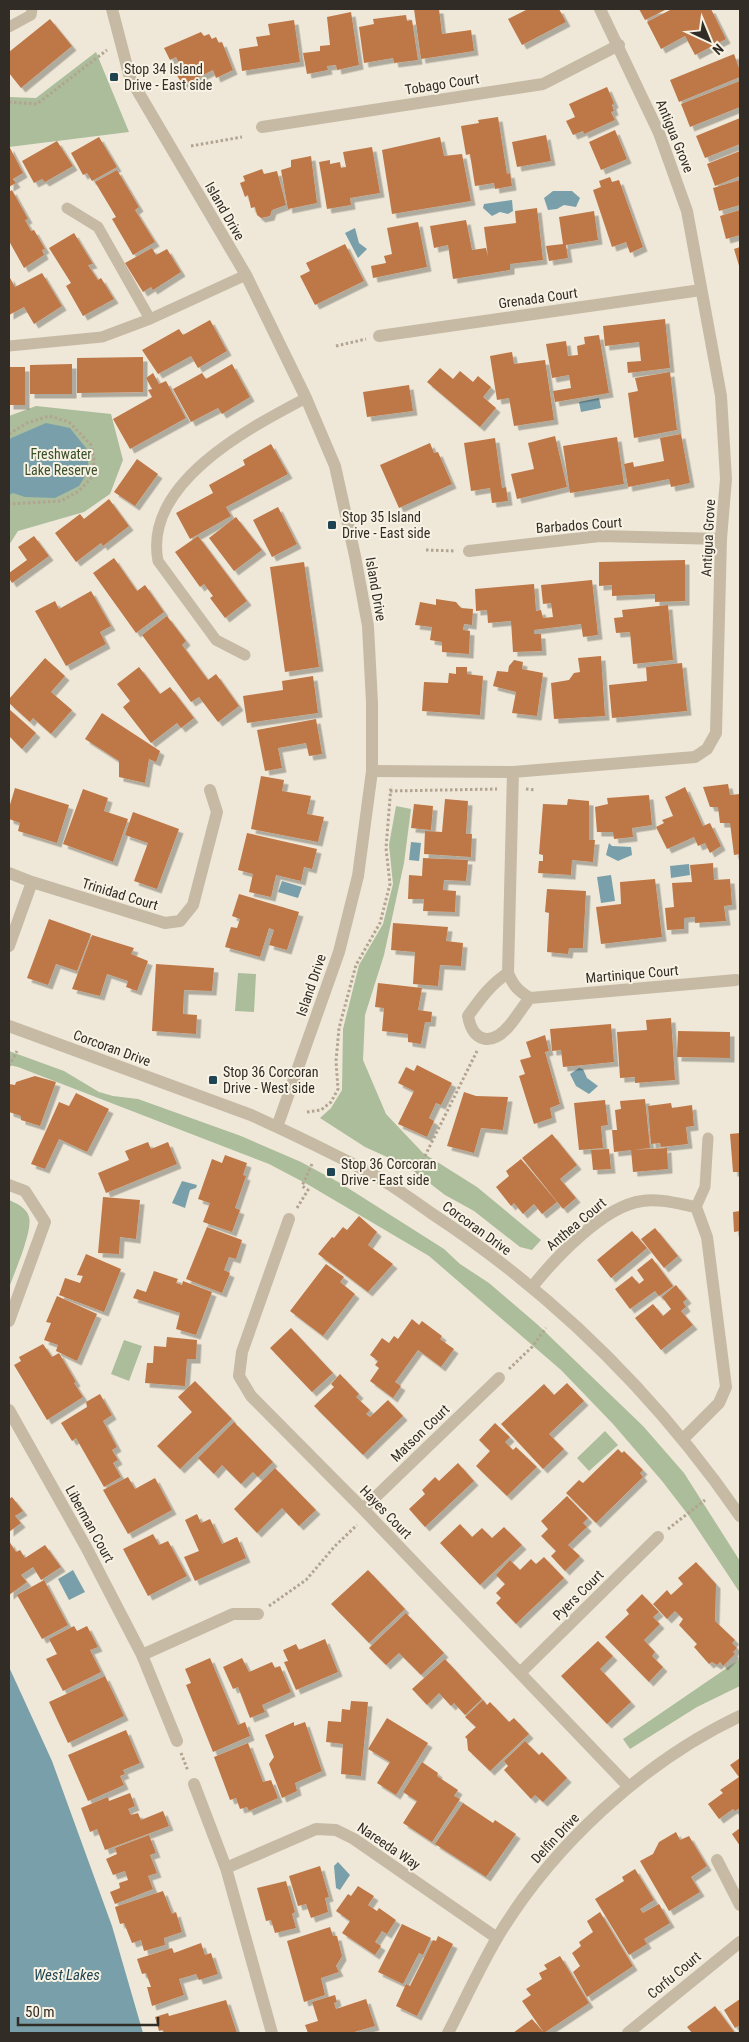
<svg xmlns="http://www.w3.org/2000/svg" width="749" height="2042" viewBox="0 0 749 2042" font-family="'Roboto Condensed',sans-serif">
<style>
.green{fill:#abbd9a}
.water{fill:#79a0aa}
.building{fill:#be7747;filter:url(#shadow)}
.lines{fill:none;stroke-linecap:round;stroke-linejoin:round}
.path{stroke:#b2a490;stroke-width:3;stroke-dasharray:2.5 2.5;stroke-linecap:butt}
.service{stroke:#c6baa5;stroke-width:11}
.minor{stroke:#c6baa5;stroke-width:12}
.tertiary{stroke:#c6baa5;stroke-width:12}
.poi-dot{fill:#1e4551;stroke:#f7f2e4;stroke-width:2}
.labels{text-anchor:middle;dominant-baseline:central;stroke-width:4;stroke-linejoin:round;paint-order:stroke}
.poi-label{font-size:14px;fill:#322c26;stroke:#f7f2e4;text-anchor:start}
.street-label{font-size:14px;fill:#322c26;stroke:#f7f2e4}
.park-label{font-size:14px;fill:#3c4f2b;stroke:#f7f2e4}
.water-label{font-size:15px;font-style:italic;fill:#1e4551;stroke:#f7f2e4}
</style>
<defs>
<filter id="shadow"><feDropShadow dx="4.5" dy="4.5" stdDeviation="0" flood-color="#0004"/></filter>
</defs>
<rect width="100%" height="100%" fill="#efe8d8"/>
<!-- green -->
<path class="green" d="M96 52 129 132 9 147V97L36 98Z
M36 406 111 414 123 460 110 494 84 512 18 531 9 545V416Z
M396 806 411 809 404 863 384 955 365 1015 363 1060 386 1114 423 1153 477 1187 541 1240 532 1250 520 1247 474 1211 445 1195 407 1166 365 1147 320 1118 331 1108 342 1090 343 1029 359 965 383 924 393 884 389 845Z
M238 973 256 974 254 1012 235 1011Z
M9 1051 64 1071 99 1092 113 1096 138 1099 241 1136 301 1162 340 1183 444 1249 460 1264 489 1283 538 1325 643 1426 684 1473 740 1561V1593L689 1516 662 1481 613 1424 561 1370 429 1256 307 1184 269 1164 18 1067 9 1065Z
M9 1200C16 1203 27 1208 29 1217 33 1231 14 1273 9 1288Z
M124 1340 142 1346 129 1381 111 1374Z
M605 1431 618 1445 589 1471 577 1458Z
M740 1659V1686L697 1707 630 1749 623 1739Z"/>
<!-- water -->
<path class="water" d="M553 191H572L580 198 576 207 564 205 557 209 548 210 544 198Z
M512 200 513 211 508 214 500 212 492 216 483 208 484 204Z
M355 228 359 243 367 249 358 258 345 233Z
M599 398 601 408 581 412 579 402Z
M46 423 70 428 86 448 89 470 79 486 55 498 25 497 13 493 9 495V439Z
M411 842 421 843 419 861 409 860Z
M609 843 612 846 631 847 632 855 618 861 606 855Z
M689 864 690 875 671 878 670 866Z
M611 875 615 901 601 903 597 877Z
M282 881 302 887 298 898 278 892Z
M579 1068 583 1069 587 1078 598 1086 589 1094 576 1086 570 1074Z
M182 1181 197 1185 196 1188 190 1190 185 1208 172 1203Z
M73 1570 85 1592 69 1600 58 1579Z
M9 1667 52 1761 112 1926 143 2033H9Z
M338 1862 350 1875 340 1890 336 1888 334 1866Z"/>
<!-- building -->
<path class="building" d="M414 9H439L442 34 471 30 474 51 421 59Z
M528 9H559L566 22 522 45 508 19Z
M639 9H667L645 20Z
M672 9H711L726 39 695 55 685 36 661 49 647 22Z
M351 12 359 65 337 70 336 65 327 66 328 70 307 74 303 53 320 51V46L330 45 327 17Z
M406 15 407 21 412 20 418 60 394 63 393 58 364 63 359 27 374 24 373 19Z
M50 19 72 46 21 88 9 73V52Z
M294 20 300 62 242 71 239 49 258 46 256 37 270 35 268 24Z
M201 32 204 36 209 34 212 39 216 37 219 43 222 42 233 70 216 78 213 70 183 85 173 69 180 65 176 57 170 60 164 48Z
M734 54 740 71V77L679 102 670 80Z
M740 81V107L690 127 681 104Z
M607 87 614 103 612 105 614 111 611 112 615 120 584 134 583 131 573 135 566 121 575 117 569 104Z
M498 117 507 174 510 173 512 186 495 189 494 183 475 186 470 154 466 155 461 126 479 123 478 120Z
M740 118V144L705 158 696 136Z
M615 130 627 159 601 170 589 142Z
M546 135 551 161 517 167 512 142Z
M99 137 117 167 92 181 87 173 83 175 71 153Z
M440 137 444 156 462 154 471 201 392 214 382 150Z
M57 141 73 166 45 182 42 179 34 183 22 161Z
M9 146 23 173 13 179 16 183 9 187Z
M372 147 380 193 350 198 351 205 327 209 319 162 330 160V164L340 162 341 168 346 167 343 152Z
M740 151V176L715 186 707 164Z
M311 156 317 203 288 209 281 170 291 167V160Z
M262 169 264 174 277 171 286 205 272 210 270 216 261 218 257 215 255 207 251 208 248 195 245 197 240 183 245 181 243 176Z
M117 170 139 207 135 210 155 242 133 255 112 219 116 217 95 182Z
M610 177 612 182 619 180 643 247 630 253 626 242 612 247 593 190 601 187 599 181Z
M740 180V205L719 211 713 188Z
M12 190 28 219 25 220 31 231 34 230 45 249 42 250 44 255 24 268 9 241V192Z
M537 208 543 260 510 264V270L453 279 448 245 434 248 430 226 466 220 472 250 486 248 488 257 484 227 516 223 515 211Z
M740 210V235L726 239 720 216Z
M594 211 598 240 566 245 568 258 549 261 546 246 563 244 559 217Z
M418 222 427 267 373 278 371 266 386 263 384 256 392 254 387 228Z
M74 233 93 264 88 265 98 280 101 278 114 299 83 316 66 286 71 283 49 248Z
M345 244 364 281 315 305 300 276 310 271 306 263Z
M740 247V269L734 249Z
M152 248 156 255 167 249 181 272 153 290 151 287 143 292 125 263Z
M42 273 62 306 34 324 24 307 9 315V276L15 287Z
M665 319 670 368 628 373 627 362 641 361 639 342 605 346 603 326Z
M210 320 227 351 198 368 191 356 158 374 142 350 179 329 183 335Z
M599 335 609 393 555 402 553 391 571 388 569 375 552 378 546 344 566 341 568 356 578 355 577 346 585 344 584 337Z
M512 352 514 364 545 360 554 420 514 426 509 398 497 400 490 356Z
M143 357V392L77 393V358Z
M72 364V394H30V365Z
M232 364 250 397 222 414 218 408 191 422 173 389 202 373 206 379Z
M9 367H25V405H9Z
M440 368 453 379 460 371 473 382 478 376 491 387 483 397 496 408 480 427 427 382Z
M670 372 677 430 634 438 628 393 638 391 635 378Z
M153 373 159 384 166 381 186 418 130 449 113 419 152 397 148 390 152 389 146 378Z
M409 385 413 411 367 417 363 392Z
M681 434 690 483 671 487 669 479 628 487 624 464 633 462 634 467 664 461 660 438Z
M555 436 567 487 517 499 511 474 534 469 528 443Z
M617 437 624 484 570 493 563 446Z
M495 438 502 488 506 487 508 501 492 503 490 488 471 491 464 443Z
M430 443 434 453 438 452 452 484 399 508 380 465Z
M271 444 288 474 226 507 231 516 190 539 176 513 213 493 209 485 245 465 243 460Z
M137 459 158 474 135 506 114 492Z
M109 499 129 526 103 546 101 543 76 562 55 533 80 514 84 519Z
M278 507 297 544 272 557 253 520Z
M236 517 262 550 234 571 209 538Z
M34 536 49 556 12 583 9 578V573L27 560 18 547Z
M198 536 247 601 225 618 210 598 213 596 204 584 200 587 175 552Z
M114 558 137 591 145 585 164 612 136 633 93 573Z
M685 560V601L655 602V594L612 596V585L599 586V562Z
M304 562 319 667 285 672 270 567Z
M592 580 598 635 583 637 581 624 534 630V634H541L542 651 513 652 511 621 488 623 487 610 476 611 475 589 534 584 536 611 541 610 543 618 553 617 551 603 543 604 541 585Z
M91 591 111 626 100 632 106 644 66 666 35 611 55 601 59 609Z
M436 599 456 602 461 608 473 609 472 625 464 624 463 630 470 631 469 654 442 652V642L430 640 432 627 415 625 420 602 436 605Z
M668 605 673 660 633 664 630 632 616 633 614 618 623 617 622 610Z
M167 616 186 641 182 645 208 680 216 674 239 706 218 722 199 697 191 702 142 635Z
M601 656 605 716 554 719 551 683 569 680 574 673 580 672 578 658Z
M45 658 65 676 51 692 72 710 51 734 33 718 30 722 9 703V699Z
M514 660 523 662 522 669 543 673 537 716 512 713 516 692 493 686 497 671 508 672 509 666Z
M682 663 687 711 612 718 609 685 647 681 646 667Z
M139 667 160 694 170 687 194 718 181 728 177 723 151 743 123 707 130 701 117 684Z
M456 667H467V674L483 676 480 715 422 711 424 682 448 683 449 673 456 674Z
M313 676 318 713 247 723 243 696 283 690 282 681Z
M9 709 36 733 22 749 9 736Z
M102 713 160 751 156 762 149 759 145 783 119 777V761L85 739Z
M316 719 322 754 309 756 306 743 278 748 282 768 265 771 257 730Z
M261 776 284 780 282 791 311 796 307 814 324 817 318 842 251 829Z
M728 784 730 795 740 794V854L734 855 730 823H720L718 807H710L703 787Z
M685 787 703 826 710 823 721 846 710 853 705 843 698 846 694 837 667 849 656 827 664 823 662 820 673 816 665 797Z
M15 788 69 805 57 843 18 831 20 823 9 819V808Z
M83 789 108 798 104 811 128 819 113 862 63 844Z
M649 795 652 825 632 828 633 837 614 839 613 832H597L595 807 608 804 607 798Z
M445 799 468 801 466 834H472L471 857 424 854 425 831 442 832Z
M568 799 589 801V840H595L593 862 572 860 571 875 538 873 539 861H543V855L539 854 543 804 567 805Z
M414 804 433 806 431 830 411 828Z
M133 812 179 829 157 889 134 881 148 843 125 835Z
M247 833 317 849 312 869 304 867 301 881 276 875 271 897 249 892 253 874 238 870Z
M423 858 468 860 466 881 444 880 443 890 456 891 455 912 423 911 424 899H408L409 875 422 876Z
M713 863 714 880 730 879 732 905 724 906 726 921 695 923V917L684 918V929L667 930 665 908 674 907 672 883 692 882 690 865Z
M655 879 662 937 601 944 596 907 621 904 620 882Z
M547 889 586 891 583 948H569L568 954 547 952 549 913 545 912Z
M239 894 299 912 287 950 269 945 274 930 269 928 260 957 225 947 231 927 237 928 240 919 232 916Z
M49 919 91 934 77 971 56 964 48 985 27 978Z
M393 923 448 927 446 941 463 943 461 966 440 965 438 986 413 984 415 952 391 950Z
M92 935 134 948 131 954 148 961 137 991 126 987 128 981 107 974 100 996 72 989Z
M156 964 214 968 212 991 184 990 183 1014 197 1015 196 1034 152 1031Z
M378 983 422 988 418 1010 432 1012 431 1022H425L421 1044 408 1042V1034L382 1031 384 1008 375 1007Z
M671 1018 675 1080 635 1083V1077L620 1078 617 1032 647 1030 646 1020Z
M611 1024 614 1062 563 1067 561 1050 552 1051 550 1029Z
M678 1031 730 1032V1058L677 1057Z
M545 1035 549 1051 545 1052 560 1104 550 1108 552 1118 534 1124 519 1076 525 1074 520 1060 531 1057 526 1042Z
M417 1065 452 1083 441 1105 436 1103 429 1118 434 1121 427 1137 398 1124 414 1091 398 1083 406 1067 414 1071Z
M35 1076 56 1082 40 1126 21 1120V1116L9 1112V1084L15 1085 16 1082Z
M464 1092 476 1096 508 1097 503 1130 481 1128 474 1153 447 1146Z
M76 1093 109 1109 87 1152 59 1139 45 1169 31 1164 59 1102 69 1106Z
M645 1099 650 1148 614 1152 612 1130H617L615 1110 621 1109 620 1101Z
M605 1100 608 1125 601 1126 603 1148 579 1150 574 1103Z
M671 1103 672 1108 692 1105 694 1126 686 1127 688 1144 661 1147 660 1143 651 1144 648 1106Z
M740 1133V1172H733L730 1134Z
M552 1134 577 1165 560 1179 576 1198 563 1209 522 1158Z
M148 1142 151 1149 168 1142 177 1164 106 1193 98 1173 129 1160 125 1151Z
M667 1148 668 1169 633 1172 631 1150Z
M609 1149 611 1169 593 1170 591 1150Z
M225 1155 247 1163 243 1175 246 1176 235 1208 240 1210 232 1232 203 1222 210 1203 198 1199 212 1159 222 1163Z
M521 1159 557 1202 542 1214 534 1204 523 1214 514 1203 511 1206 496 1187 509 1176 506 1171Z
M103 1197 140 1200 136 1239 120 1237 119 1254 98 1253Z
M740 1211V1231L734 1232 733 1212Z
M359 1216 377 1232 368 1245 393 1264 368 1292 318 1254 332 1237 334 1238 343 1227 347 1230Z
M207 1227 242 1240 236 1259 229 1257 224 1270 230 1273 222 1293 186 1279Z
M655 1228 678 1256 664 1268 641 1239Z
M632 1231 647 1248 611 1278 597 1260Z
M86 1254 121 1269 104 1312 59 1295 65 1278 80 1283 83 1276 77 1275Z
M652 1258 673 1286 659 1296 655 1291 630 1309 615 1289 632 1276 639 1284 644 1280 637 1270Z
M326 1264 344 1277 340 1282 355 1294 323 1336 290 1311Z
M154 1271 178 1279 176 1283 182 1285 183 1281 212 1292 196 1335 176 1329 180 1313 133 1298 137 1289 146 1292Z
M676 1285 687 1299 683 1302 686 1307 681 1311 693 1325 661 1350 635 1318 653 1304 663 1316 671 1309 662 1297Z
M57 1296 97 1314 77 1361 56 1351 58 1345 44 1340 51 1323 46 1322Z
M412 1319 419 1325 422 1321 442 1336 440 1339 454 1349 441 1367 418 1350 395 1382 401 1386 393 1398 370 1381 379 1368 375 1365 378 1361 370 1355 382 1338 389 1343 394 1336 398 1339Z
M291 1328 333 1373 312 1392 270 1348Z
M167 1337 197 1340 196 1359H187L185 1386 145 1383 147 1363H153L154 1346 166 1347Z
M43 1344 52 1357 59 1353 76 1382 74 1383 83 1397 47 1420 14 1365 21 1361 19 1357Z
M340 1374 359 1394 356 1397 370 1410 366 1414 370 1417 388 1400 403 1416 363 1455 314 1406 334 1387 331 1384Z
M195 1381 232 1419 180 1469 157 1446 192 1412 178 1397Z
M567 1383 584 1401 549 1434 564 1449 543 1469 501 1424 544 1384 554 1395Z
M100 1394 112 1415 103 1421 117 1447 112 1450 118 1460 113 1463 121 1477 104 1487 76 1438 72 1441 61 1423 87 1407 86 1402Z
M234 1422 273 1462 258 1477 253 1472 241 1484 222 1465 214 1474 198 1458Z
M495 1423 510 1437 505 1442 513 1450 516 1447 537 1467 507 1496 476 1466 490 1451 479 1440Z
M618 1449 622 1453 624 1451 643 1470 640 1473 643 1477 596 1523 566 1493 579 1480 583 1483Z
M458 1463 474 1481 425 1527 409 1509 425 1494 422 1490 435 1477 439 1481Z
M275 1468 316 1510 299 1526 282 1508 257 1533 234 1509Z
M128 1477 135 1489 155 1478 172 1510 128 1534 103 1490Z
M567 1496 588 1518 583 1523 587 1527 568 1545 580 1556 565 1571 551 1556 556 1551 541 1536 548 1529 541 1521Z
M12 1497 23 1511 15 1516 21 1523 9 1532V1499Z
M197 1514 201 1523 210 1519 222 1544 237 1537 246 1558 195 1581 184 1557 199 1551 185 1520Z
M460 1524 472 1537 482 1528 492 1538 504 1527 522 1545 480 1585 440 1543Z
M153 1534 159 1545 168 1541 187 1576 148 1596 123 1549Z
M9 1541 16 1552 20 1550 25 1558 45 1545 61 1567 41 1580 33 1567 21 1575 27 1582 9 1595Z
M544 1557 564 1578 516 1624 496 1603 501 1598 496 1593 505 1584 496 1575 510 1560 520 1570 531 1559 536 1564Z
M696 1562 716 1584 715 1621 735 1640 732 1643 737 1648 733 1652 735 1654 723 1666 720 1662 717 1665 712 1662 709 1664 694 1647 697 1644 679 1625 683 1619 675 1611 667 1619 653 1604 667 1590 671 1595 683 1584 678 1578Z
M368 1570 405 1609 369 1643 331 1604Z
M44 1580 68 1625 42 1639 17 1595Z
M642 1594 659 1612 653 1617 660 1624 644 1640 655 1652 652 1656 663 1667 649 1682 605 1637 629 1614 626 1610Z
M406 1613 444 1653 421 1675 399 1653 386 1665 369 1648Z
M74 1626 77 1631 87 1626 98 1647 90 1650 101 1672 63 1691 46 1659 57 1654 49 1639Z
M325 1639 338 1672 296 1690 284 1662 288 1661 283 1650 296 1644 299 1650Z
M598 1641 613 1656 600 1669 631 1702 607 1724 561 1676Z
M210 1658 238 1725 245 1722 250 1736 213 1752 186 1685 191 1683 185 1669Z
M242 1658 249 1672 272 1662 275 1668 280 1666 291 1692 262 1705 265 1712 250 1718 238 1687 233 1689 223 1667Z
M445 1659 482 1699 465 1715 454 1703 451 1706 439 1693 427 1705 412 1689Z
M105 1676 124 1716 68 1743 49 1702Z
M483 1700 487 1705 490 1702 509 1722 514 1718 529 1734 490 1771 468 1750 467 1739 465 1737 476 1727 465 1717Z
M351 1701 368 1702 361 1776 341 1774 343 1744 326 1742 328 1721 341 1722 342 1709 350 1710Z
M387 1718 428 1743 396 1795 377 1783 390 1762 368 1749Z
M294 1722V1726L305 1722 322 1771 295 1783 297 1791 282 1798 269 1764 274 1757 265 1735Z
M126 1730 140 1763 123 1770 125 1774 120 1776 124 1785 88 1801 68 1755Z
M525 1741 539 1755 542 1752 567 1778 543 1802 535 1795 531 1799 504 1770 508 1766 504 1761Z
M248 1743 263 1782 271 1780 278 1798 249 1811 247 1807 240 1809 236 1798 230 1800 214 1757Z
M740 1758V1808L735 1811 733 1809 719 1819 708 1804 723 1793 720 1790 739 1777 730 1765Z
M422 1762 438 1773 437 1776 458 1790 454 1796 460 1799 432 1842 403 1823 417 1801 403 1792Z
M130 1793 135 1806 128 1809 131 1815 138 1813 141 1820 163 1811 169 1826 105 1850 97 1829 90 1832 81 1808 108 1797 109 1801Z
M463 1803 493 1823 495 1820 516 1834 486 1877 435 1844Z
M740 1828V1846L732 1834Z
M676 1832 680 1840 689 1836 707 1866 691 1877 700 1892 669 1911 640 1861 653 1854 659 1842Z
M149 1835 156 1853 150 1855 157 1873 148 1876 153 1889 115 1904 110 1892 120 1888 119 1883 128 1880 125 1871 113 1875 106 1859 117 1854 115 1848Z
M320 1866 329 1897 325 1898 328 1912 311 1918 306 1904 298 1906 289 1876Z
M635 1869 654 1900 640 1909 643 1913 659 1904 670 1923 644 1939 647 1944 629 1955 595 1899 624 1881 622 1877Z
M286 1881 295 1912 292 1914 296 1928 275 1933 271 1920 266 1921 257 1888Z
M358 1886 374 1896 368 1905 377 1911 379 1908 396 1920 387 1934 382 1931 375 1942 381 1946 375 1955 342 1933 350 1921 336 1911 348 1894 351 1896Z
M163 1891 172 1914 176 1912 182 1932 164 1938 165 1945 144 1951 141 1940 132 1943 124 1923 120 1924 115 1907Z
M600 1912 633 1966 587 1997 573 1972 580 1966 572 1953 581 1946 579 1942 593 1932 587 1921Z
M402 1924 431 1938 423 1955 419 1953 403 1984 378 1972Z
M330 1927 333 1936H337L342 1956 336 1966 339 1972 321 1978 325 1995 304 2002 287 1941Z
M438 1936 453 1944 417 2016 396 2006 406 1984 410 1986 433 1940 436 1941Z
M201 1943 205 1955 211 1953 218 1974 199 1980 196 1974 179 1979 184 1995 152 2006 147 1987H151L146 1973 142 1974 137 1959 172 1948 174 1953Z
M560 1956 589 2003 544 2033 522 2001 531 1995 526 1989 542 1979 539 1973 547 1969 544 1965Z
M335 1995 337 2002 334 2003 336 2009 366 1999 375 2026 351 2033H308L305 2025 318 2021 312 2002Z
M740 1999V2025L735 2028 724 2010Z
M226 2000 237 2033H164L163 2030 159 2031 155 2017 168 2013 169 2016Z
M715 2006 735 2033H692L687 2027Z
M532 2019 544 2033H513Z"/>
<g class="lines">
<!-- path -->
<path class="path" d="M9 102 37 104 107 50
M191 146 242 137
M336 346 366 339
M9 434 27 423 49 416 69 422 91 445 94 459 93 476 79 491 61 501 9 504
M426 550 456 551
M526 789 535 790
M390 791 497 789
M9 1066 17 1051
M307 1112 321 1110 331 1102 338 1089 336 1061 339 1028 356 965 380 923 390 884 386 848 391 786
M416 1174 477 1051
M297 1208 308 1190 302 1186 312 1164
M509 1369 532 1347 546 1328
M668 1529 705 1500
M269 1606 306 1580 335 1546 357 1525
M181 1753 188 1771"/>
<!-- service -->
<path class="service" d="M9 27 31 15 32 9
M67 208 98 227 150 319
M9 346 102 337 150 319 246 275
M245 655 216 640 158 561C143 483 249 428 306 398
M696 1207 705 1187 708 1138"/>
<!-- minor -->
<path class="minor" d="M262 127 543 84 619 45
M379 336 701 290
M469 551 600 536 721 539
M372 771 513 772 695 757 707 749 716 733 721 539 726 479 721 396 687 211 659 133 600 9
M513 772 508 973C513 985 518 991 530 998L736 980
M9 873 32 882
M9 946 32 882 165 923 180 921 193 905 217 812 210 790
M508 973C491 984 480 999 468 1016 473 1043 492 1046 509 1026 517 1017 522 1007 530 998
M9 1185 25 1191 45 1222 9 1321
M289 1219 242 1352 239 1376 251 1396 363 1509 628 1786
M532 1287C556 1257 604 1206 642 1201 660 1198 679 1204 696 1207L707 1237 726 1387 719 1403 683 1439
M9 1410 86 1547 142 1655 177 1741
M363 1509 499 1378
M142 1655 233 1614H258
M520 1673 658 1537
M194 1784 226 1868 272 2033
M717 1860 740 1905
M226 1868 316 1829 336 1830 354 1839 497 1938
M628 2033 740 1942"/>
<!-- tertiary -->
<path class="tertiary" d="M112 9 130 78 246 275 306 398 335 466 355 556 368 626 372 703V771L358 876 339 952 277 1127
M9 1026 251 1115C293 1134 334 1154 374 1175 394 1186 412 1200 431 1213 553 1293 657 1396 740 1516
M448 2033C464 2002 479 1969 497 1938 552 1846 643 1762 740 1716"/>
</g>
<!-- markers -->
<g class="poi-dot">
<rect x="109" y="72" width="10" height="10" rx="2.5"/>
<rect x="327" y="520" width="10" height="10" rx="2.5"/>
<rect x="208" y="1075" width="10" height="10" rx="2.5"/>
<rect x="326" y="1167" width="10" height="10" rx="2.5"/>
</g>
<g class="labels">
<!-- poi labels -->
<g class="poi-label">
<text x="124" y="69">Stop 34 Island<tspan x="124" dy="16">Drive - East side</tspan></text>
<text x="342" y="517">Stop 35 Island<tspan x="342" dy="16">Drive - East side</tspan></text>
<text x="223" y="1072">Stop 36 Corcoran<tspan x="223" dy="16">Drive - West side</tspan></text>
<text x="341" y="1164">Stop 36 Corcoran<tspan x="341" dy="16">Drive - East side</tspan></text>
</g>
<!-- street labels -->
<g class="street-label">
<text transform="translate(442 84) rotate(-9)">Tobago Court</text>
<text transform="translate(675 136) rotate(68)">Antigua Grove</text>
<text transform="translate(225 211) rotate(60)">Island Drive</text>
<text transform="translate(538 298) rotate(-8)">Grenada Court</text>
<text transform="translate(579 525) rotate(-4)">Barbados Court</text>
<text transform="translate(708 538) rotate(-87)">Antigua Grove</text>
<text transform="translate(376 589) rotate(80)">Island Drive</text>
<text transform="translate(120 894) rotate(17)">Trinidad Court</text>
<text transform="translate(632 974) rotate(-5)">Martinique Court</text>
<text transform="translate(311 985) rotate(-71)">Island Drive</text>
<text transform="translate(112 1048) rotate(20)">Corcoran Drive</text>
<text transform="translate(576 1224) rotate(-40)">Anthea Court</text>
<text transform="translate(477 1228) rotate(36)">Corcoran Drive</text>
<text transform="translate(420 1433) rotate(-44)">Matson Court</text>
<text transform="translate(386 1512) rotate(46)">Hayes Court</text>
<text transform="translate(90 1524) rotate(61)">Liberman Court</text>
<text transform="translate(578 1595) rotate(-45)">Pyers Court</text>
<text transform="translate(555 1838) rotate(-47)">Delfin Drive</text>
<text transform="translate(389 1846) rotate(34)">Nareeda Way</text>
<text transform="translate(674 1975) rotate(-40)">Corfu Court</text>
</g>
<!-- park labels -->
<g class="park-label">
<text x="61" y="454">Freshwater<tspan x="61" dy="16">Lake Reserve</tspan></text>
</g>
<!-- water labels -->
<g class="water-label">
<text x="67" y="1975">West Lakes</text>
</g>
</g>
<!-- border -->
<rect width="749" height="2042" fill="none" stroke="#322c26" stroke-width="20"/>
<!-- north arrow -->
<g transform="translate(709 40) rotate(136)" stroke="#f7f2e4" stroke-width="4" paint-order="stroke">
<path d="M0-4L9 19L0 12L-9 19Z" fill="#322c26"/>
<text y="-8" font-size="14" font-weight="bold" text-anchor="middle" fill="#322c26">N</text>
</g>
<!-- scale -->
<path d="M18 2017v8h140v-8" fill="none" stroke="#322c26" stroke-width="2.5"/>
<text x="25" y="2017" font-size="15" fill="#322c26" stroke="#f7f2e4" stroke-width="4" paint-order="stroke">50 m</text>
</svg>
